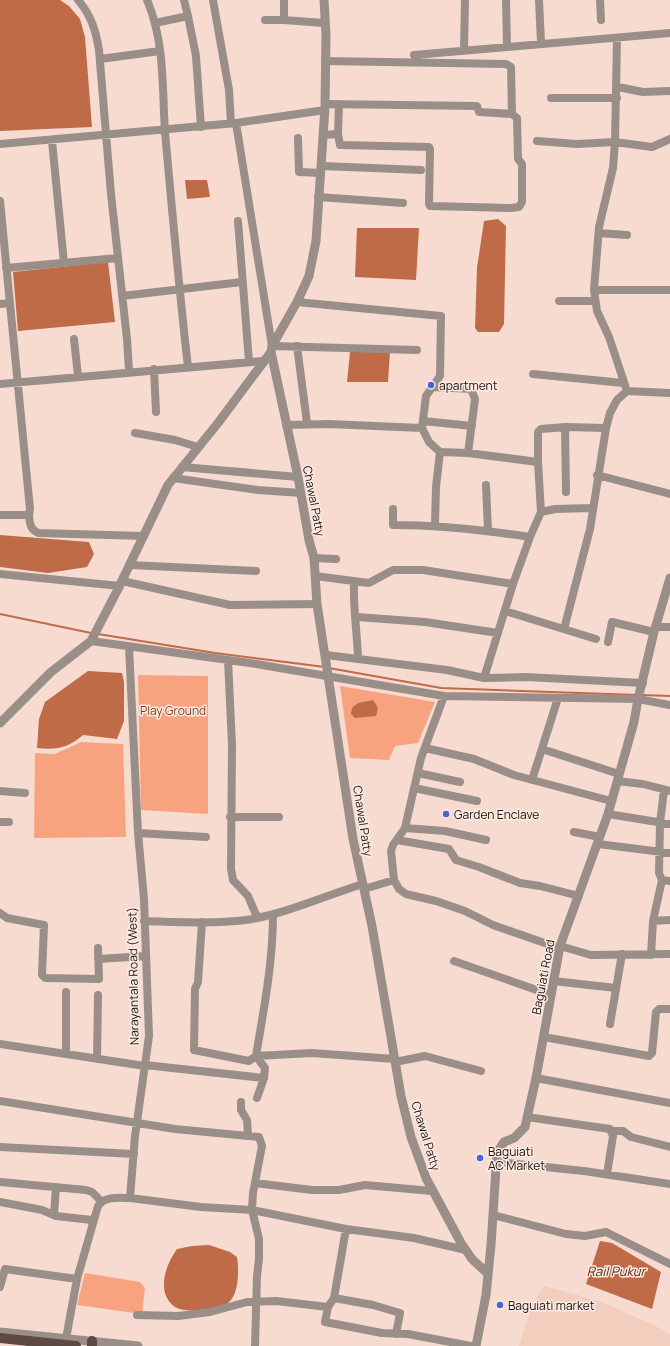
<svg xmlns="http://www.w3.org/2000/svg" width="670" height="1346" viewBox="0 0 670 1346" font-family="Manrope,sans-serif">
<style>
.built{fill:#f2cebf}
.green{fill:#f8a37f}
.water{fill:#bf6b47}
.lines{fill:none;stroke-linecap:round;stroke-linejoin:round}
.stream{stroke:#bf6b47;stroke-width:2}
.minor{stroke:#9a8e89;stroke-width:8}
.tertiary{stroke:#9a8e89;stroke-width:9}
.primary{stroke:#5e4a42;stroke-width:10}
.poi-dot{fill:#4466d9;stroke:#fdebe4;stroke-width:1.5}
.labels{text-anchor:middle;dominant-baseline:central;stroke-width:3;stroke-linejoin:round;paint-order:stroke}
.poi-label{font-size:12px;fill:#1c120e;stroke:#fdebe4;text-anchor:start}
.street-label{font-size:12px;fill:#1c120e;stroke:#fdebe4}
.park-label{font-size:12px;fill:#893b13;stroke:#fdebe4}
.water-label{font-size:13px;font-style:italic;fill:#5c250a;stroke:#fdebe4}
</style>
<rect width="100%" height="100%" fill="#f8dbd0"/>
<!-- built -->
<path class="built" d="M544 1286 600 1301 662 1329 670 1335V1346H519L532 1306Z"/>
<!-- green -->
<path class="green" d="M138 675 208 676V814L141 810Z
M340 686 435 702 418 743 395 746 389 760 350 758Z
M81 742 123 744 126 837 34 838 35 753 55 754Z
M85 1273 140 1282 145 1288 142 1314 77 1305Z"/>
<!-- water -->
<path class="water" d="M0 0H60L69 6 80 19 85 37 92 127 0 131Z
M185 180H207L210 197 187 199Z
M498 219 506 226 504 324 499 332H478L475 328 477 268 484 221Z
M357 228H419L416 280 355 277Z
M108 262 115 322 18 331 13 272Z
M350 352H390L388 382H347Z
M0 535 89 542 94 554 87 567 48 573 0 567Z
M88 671 122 673 124 682V721L117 739 83 735C68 748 57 750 37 748L39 719 45 702Z
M373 700 378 708 376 716 355 718 351 714 352 708 358 703Z
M600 1241 612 1243 661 1272 652 1309 586 1284Z
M209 1245 230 1252 237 1257C239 1268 239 1292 230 1301 223 1309 215 1309 205 1310 196 1310 184 1312 175 1307 155 1293 166 1264 177 1249L192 1246Z"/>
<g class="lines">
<!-- stream -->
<path class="stream" d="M0 614 91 633
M98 634 215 653 325 667
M329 668 441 688 637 695
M641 695 670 696"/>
<!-- minor -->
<path class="minor" d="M78 0C91 15 96 31 99 50L111 194 127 339 129 371
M147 0C165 42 162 87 165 132 172 210 179 289 188 367
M213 0 229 90 231 123
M506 0 507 46
M539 0 541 43
M600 0 601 20
M188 16 196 56 201 127
M265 20H284V0
M284 20 324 23
M155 23 188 16 184 0
M617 38 615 142 613 168 599 227 594 290 597 311 609 337 627 391
M464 50 465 0
M414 55 670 33
M100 59 160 51
M618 87 643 92 670 91
M551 98H617
M325 104 477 106 479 112 512 114
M236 123 272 346 417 350
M338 134 339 104
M323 135 338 134 340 145 429 147 430 149 429 204 430 206 511 208 519 207 522 202V164L518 159 517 118 512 114 511 67 506 64 325 61
M298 138 299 172 321 173
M52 141 64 263
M537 141 577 144 615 142 652 147 670 139
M0 144 236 123 325 110
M322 166 421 170
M318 197 403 203
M0 201 30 509 29 515H0
M238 221 249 362
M599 233 627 235
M6 268 118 258
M594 290H670
M122 296 242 282
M559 301H595
M297 302 441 316 440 376 426 396 422 428 429 442 440 452 436 487 435 525
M0 304 9 303
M74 339 78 376
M297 346 307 423
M154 369 156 412
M533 374 623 383
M0 384 263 361
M433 387 471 389 475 399 468 453
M423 421 472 426
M286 425 328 424 422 428
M565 427 566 492
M135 433 175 440 198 447
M440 452 468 453 538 462 541 512 530 537 513 584 484 678
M538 462V432L541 429 565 427 606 428
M182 467 298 477
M597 475 670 494
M173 478 258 490 301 493
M486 485 488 530
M393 509V525C439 525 484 530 530 537
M541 512 555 509 592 508
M29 515C30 524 30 529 38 533L144 536
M314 558 336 559
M130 565 256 571
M0 574 120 586
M315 576 369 583 393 570H423L513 584
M122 581 230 605 317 604
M354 582C353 607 357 632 358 657
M505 611 596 639
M357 617 425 622 498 633
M656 627H670
M564 629 590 529 606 428 610 413 617 400 627 391 670 393
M91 641 250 663 444 696 638 699 670 705
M608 642 612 622 654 632
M326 655 447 670 484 678 526 677 643 683
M228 660 232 745 231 869 233 880 248 896 257 917
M444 696 421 758 405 828 393 845 391 851 394 880 399 889 406 894 436 901 465 911 493 925 559 948
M425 748 474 759 514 775 611 801
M542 749 619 774
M418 773 460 782
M532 780 558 698
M617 781 643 784 670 791
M414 788 477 801
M664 790 660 823 659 873 662 880 670 881
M0 791 25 793
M608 814 670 824
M230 817H279
M0 822H9
M405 828 445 831 486 840
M574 832 600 837
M138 833 206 837
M397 840 449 849 456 860 479 867 520 883 540 886 579 896
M598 844 670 853
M364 889 394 880
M0 913 7 918 44 925 42 975 45 978 99 979 98 948
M273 914C273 962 264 1008 256 1056L312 1053 395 1059
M144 921C178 922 212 924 246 920 286 914 324 896 363 884
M653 921 662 880
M202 922 198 982 195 989 194 1050 249 1061 256 1056 265 1068 264 1078 257 1098
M560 946 591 955 670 954
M651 955 653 921 670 920
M98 959 146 956
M454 961 551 995
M553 981 616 988
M610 1024 622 954
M544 1037 649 1056 652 1053 656 1012 659 1009H670
M0 1044 145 1066
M66 1054V992
M97 1059 98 995
M395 1062 425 1056 481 1071
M145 1065 264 1078
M536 1078 670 1103
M0 1101 175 1129 259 1137 262 1146 253 1193 252 1210 259 1239V1259L257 1276 255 1346
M241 1102V1110L247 1120 248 1135
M527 1117 610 1129 613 1136 607 1174
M611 1131H623L631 1137 670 1147
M0 1147 134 1154
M497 1162 584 1171 670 1184
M0 1182 86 1190 92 1192 101 1201
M255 1183 312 1190H339L365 1185 432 1191
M130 1198 201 1207 252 1210 346 1229 414 1238 466 1250
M0 1202 42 1210 56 1216 92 1220
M54 1215 56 1187
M493 1215 566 1234 585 1236 606 1232 670 1264
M346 1229 334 1298 328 1307 325 1322 382 1333 408 1334 471 1346
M0 1287 5 1269 77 1279
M334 1298 373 1305 400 1313 396 1334
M137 1315 178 1316 210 1312 247 1302 276 1301 328 1307
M65 1344 77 1279 98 1206C105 1196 118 1198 130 1198L135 1136 149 1036 144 899 138 833 129 647"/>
<!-- tertiary -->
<path class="tertiary" d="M271 352 298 477 309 540 314 558 317 604 353 839 372 926 401 1096 411 1137 426 1178 461 1243 472 1259 487 1273
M0 723 51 672 91 641 117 591 168 485 218 423 271 352 272 346 297 302 309 276 316 241 325 107 326 35 324 0
M0 1332 138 1346
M476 1346 486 1295 491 1245 497 1153 504 1142 514 1138 525 1127 536 1078 560 946 608 814 634 722 638 699 654 632 670 578"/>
<!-- primary -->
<path class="primary" d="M0 1338 76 1346
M92 1346V1341"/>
</g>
<!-- markers -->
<g class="poi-dot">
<circle cx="431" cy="385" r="4"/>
<circle cx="446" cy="814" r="4"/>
<circle cx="480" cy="1158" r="4"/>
<circle cx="500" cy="1305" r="4"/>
</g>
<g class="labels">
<!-- poi labels -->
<g class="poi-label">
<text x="439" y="385">apartment</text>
<text x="454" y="814">Garden Enclave</text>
<text x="488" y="1151">Baguiati<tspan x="488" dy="14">AC Market</tspan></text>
<text x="508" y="1305">Baguiati market</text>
</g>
<!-- street labels -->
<g class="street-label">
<text transform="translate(314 501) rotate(79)">Chawal Patty</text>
<text transform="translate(363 821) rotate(81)">Chawal Patty</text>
<text transform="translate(133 976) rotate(-91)">Narayantala Road (West)</text>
<text transform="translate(543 977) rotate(-79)">Baguiati Road</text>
<text transform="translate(426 1136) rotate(73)">Chawal Patty</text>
</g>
<!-- park labels -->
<g class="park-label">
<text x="173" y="710">Play Ground</text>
</g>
<!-- water labels -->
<g class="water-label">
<text x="616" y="1271">Rail Pukur</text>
</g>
</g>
</svg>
